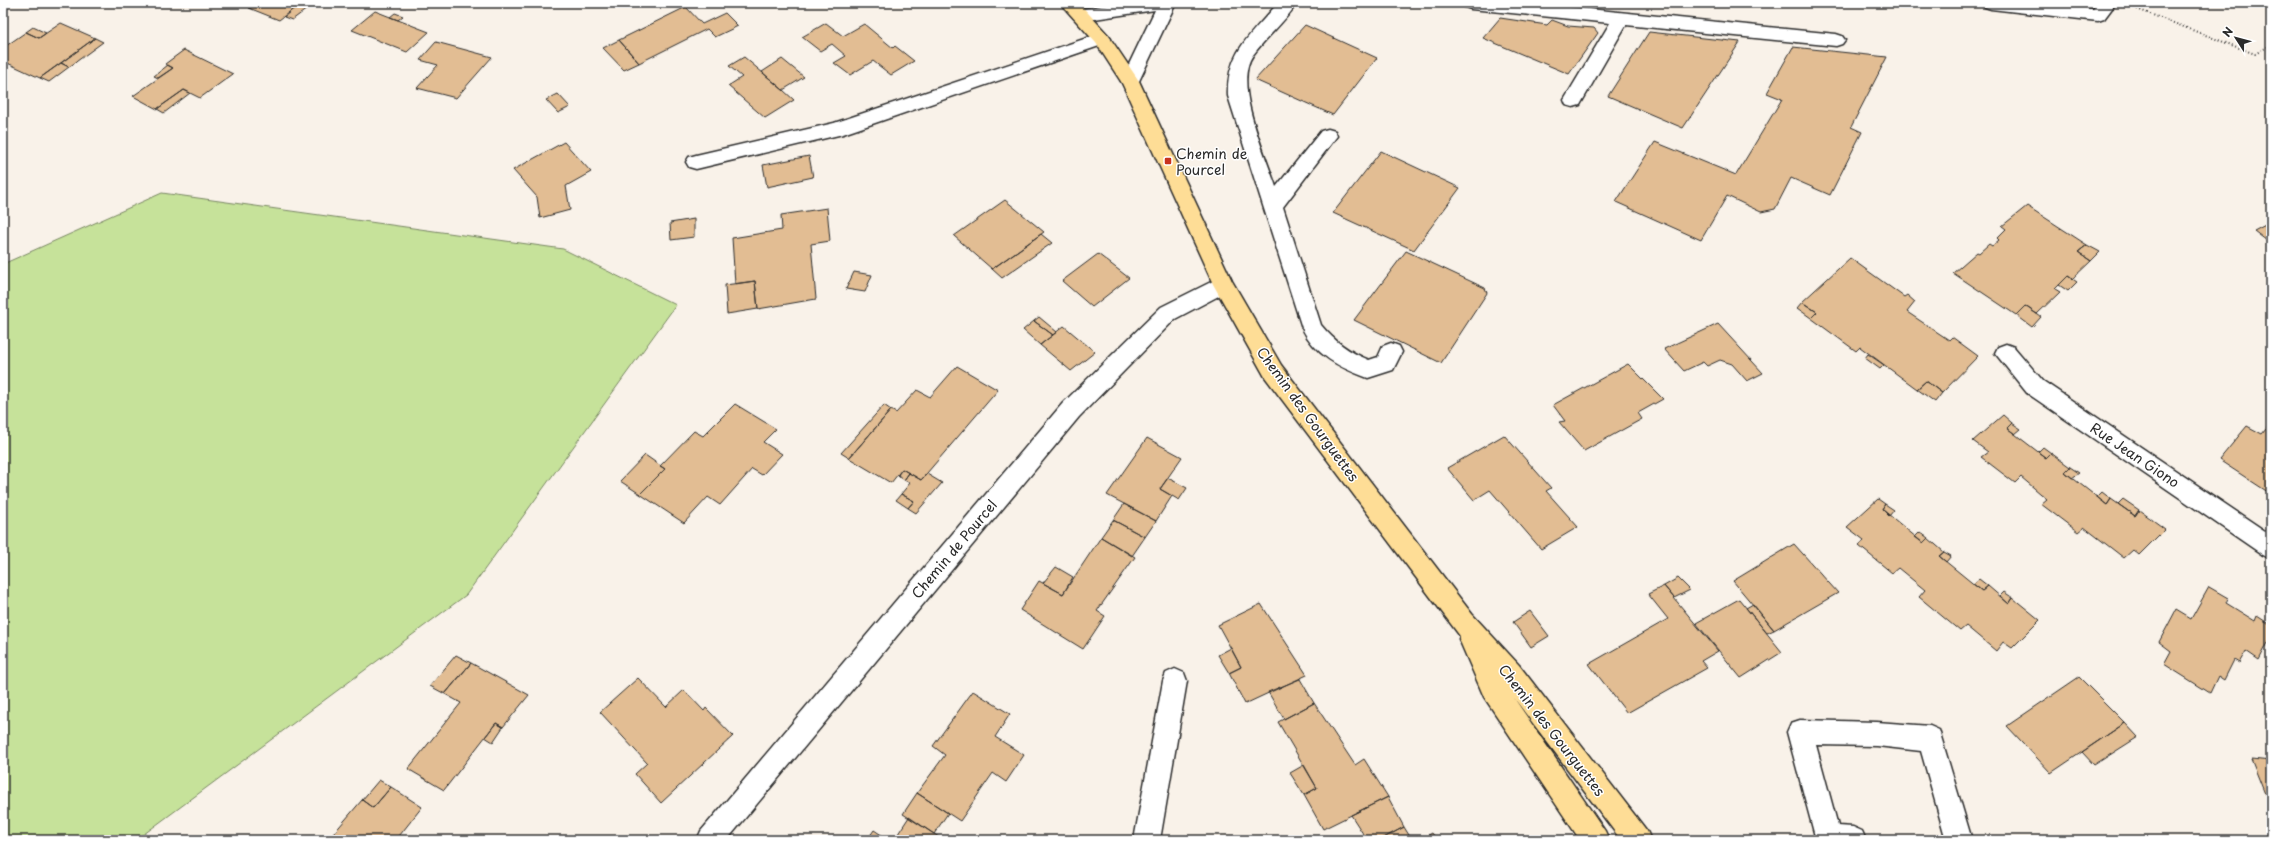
<svg xmlns="http://www.w3.org/2000/svg" width="2274" height="843" viewBox="0 0 2274 843" font-family="'Playpen Sans',sans-serif">
<style>
.green{fill:#c6e29a;stroke:#788662}
.building{fill:#e2bd93;stroke:#2b2b2b}
.lines{fill:none;stroke-linecap:round;stroke-linejoin:round}
.minor-casing{stroke:#2b2b2b;stroke-width:3}
.major-casing{stroke:#2b2b2b;stroke-width:3}
.path{stroke:#2b2b2b;stroke-width:2;stroke-dasharray:1 2.5;stroke-linecap:butt}
.minor{fill:#fff;fill-rule:evenodd}
.major{fill:#fedd96;fill-rule:evenodd}
.poi-dot{fill:#c8321e;stroke:#fff;stroke-width:1.5}
.labels{text-anchor:middle;dominant-baseline:central;stroke-width:3;stroke-linejoin:round;paint-order:stroke}
.poi-label{font-size:14px;fill:#2b2b2b;stroke:#fff;text-anchor:start}
.street-label{font-size:14px;fill:#2b2b2b;stroke:#fff}
</style>
<rect width="100%" height="100%" fill="#f9f2e9"/>
<filter id="ink" filterUnits="userSpaceOnUse"><feTurbulence type="fractalNoise" baseFrequency=".025" numOctaves="2"/><feDisplacementMap in="SourceGraphic" scale="8" xChannelSelector="R" yChannelSelector="G"/><feConvolveMatrix kernelMatrix="1 2 1 2 8 2 1 2 1" color-interpolation-filters="sRGB"/></filter>
<g filter="url(#ink)">
<!-- green -->
<path class="green" d="M162 193 563 249 676 305 466 595 136 840H3V264Z"/>
<!-- building -->
<path class="building" d="M256 3H301L279 20 249 8Z
M301 3H314L307 9 298 5Z
M298 5 307 9 292 20 284 17Z
M686 7 702 24 725 13 738 26 715 37 707 29 639 63 619 40Z
M375 11 398 20 429 32 407 52 352 30Z
M395 13 403 16 398 20 390 17Z
M1500 18 1547 25 1552 20 1568 26 1594 28 1598 33 1569 74 1483 38Z
M61 23 95 38 40 78 3 61V48L26 32 39 38Z
M826 23 843 36 864 24 893 48 895 46 914 61 891 75 873 61 850 75 834 63 846 56 832 44 820 51 802 37Z
M1305 25 1377 58 1333 115 1255 80Z
M33 27 46 33 39 38 26 32Z
M1649 32 1740 42 1683 128 1608 96Z
M95 38 103 42 69 67 61 63Z
M619 40 639 63 624 70 603 48Z
M436 42 492 57 456 98 417 88 438 65 420 60Z
M1793 47 1887 57 1851 127 1862 132 1830 195 1791 178 1775 209 1761 212 1727 196 1701 240 1616 202 1655 142 1736 175 1782 99 1767 93Z
M184 50 233 74 200 98 184 90 157 109 133 96 173 68 165 64Z
M744 57 783 90 794 100 765 118 728 86 742 77 729 66Z
M782 59 804 77 783 90 762 72Z
M61 63 69 67 49 82 40 78Z
M168 65 173 68 158 78 154 76Z
M184 90 190 93 164 113 157 109Z
M558 94 570 107 558 113 546 100Z
M564 142 591 172 566 186 570 210 540 218 537 197 513 170Z
M1381 151 1460 188 1414 250 1333 213Z
M809 156 813 177 767 187 763 165Z
M1005 200 1044 232 992 269 954 236Z
M2027 206 2087 245 2078 252 2091 261 2072 279 2068 276 2055 289 2060 292 2037 314 2025 306 2016 315 1953 273 1977 252 1979 253 1989 244 1992 246 1999 240 1997 238 2006 229 2002 226Z
M827 208 830 241 811 244 816 299 758 309 755 281 735 284 732 238 782 230 781 215Z
M694 219V237L671 240 670 223Z
M2271 222V244L2254 231Z
M1041 234 1052 243 1002 278 992 269Z
M2087 245 2100 252 2091 261 2078 252Z
M1406 251 1485 288 1487 293 1441 363 1354 320Z
M1098 254 1129 278 1092 307 1062 281Z
M1850 258 1904 297 1907 295 1915 302 1907 312 1949 340 1952 337 1978 356 1942 393 1926 381 1917 389 1860 347 1856 351 1811 318 1817 312 1802 302Z
M854 272 872 275 865 292 846 289Z
M2068 276 2077 282 2068 291 2059 285Z
M755 281 758 309 727 314 725 285Z
M1802 302 1817 312 1811 318 1797 308Z
M2025 306 2041 317 2032 327 2016 315Z
M1039 317 1057 332 1053 335 1034 321Z
M1034 321 1053 335 1040 345 1023 330Z
M1718 324 1763 373 1747 381 1732 364 1720 360 1707 366 1703 362 1684 371 1664 349Z
M1064 326 1095 352 1071 371 1040 345Z
M1868 354 1884 365 1880 369 1865 358Z
M1628 364 1663 399 1638 413 1642 419 1584 451 1559 422 1565 421 1553 405Z
M957 366 998 390 921 480 902 469 891 483 849 458 891 410 896 413 917 390 930 397Z
M1926 381 1942 393 1935 402 1917 389Z
M735 404 776 429 763 442 782 454 762 475 752 469 720 505 708 497 684 523 640 494 665 469 660 466 694 431 703 436Z
M884 405 891 410 849 458 841 453Z
M2003 415 2012 423 2007 428 2046 458 2051 453 2070 467 2065 472 2107 505 2111 499 2135 516 2139 510 2165 529 2139 555 2133 550 2124 558 2084 527 2078 532 2041 504 2047 499 2021 477 2015 483 1981 457 1988 452 1973 441Z
M2012 423 2021 429 2015 434 2007 428Z
M2271 423V494L2219 460 2247 426 2262 434Z
M1504 435 1551 488 1546 491 1578 527 1541 549 1490 490 1474 500 1447 468Z
M1147 438 1182 457 1160 489 1172 496 1156 521 1107 495Z
M2043 447 2051 453 2046 458 2038 452Z
M645 455 665 469 640 494 620 481Z
M2070 467 2079 473 2072 478 2065 472Z
M902 469 909 473 904 480 898 475Z
M909 473 921 480 927 474 942 483 916 513 908 508 914 501 901 494 910 483 904 480Z
M1168 478 1187 488 1179 500 1160 489Z
M2102 492 2111 499 2107 505 2097 497Z
M901 494 914 501 908 508 896 500Z
M1878 499 1885 504 1882 509 1923 543 1928 538 1944 552 1939 556 1982 591 1988 586 2009 604 2013 598 2040 620 2012 648 2003 642 1996 651 1966 626 1960 631 1919 597 1925 590 1898 568 1892 573 1859 546 1864 540 1847 527Z
M2123 499 2139 510 2135 516 2118 504Z
M1124 504 1156 521 1145 537 1113 520Z
M1885 504 1894 510 1889 516 1882 509Z
M1113 520 1145 537 1132 556 1101 537Z
M1920 532 1928 538 1923 543 1915 537Z
M1101 537 1135 557 1097 611 1105 616 1083 649 1020 610 1039 581 1063 594Z
M1794 544 1838 593 1774 630 1733 581Z
M1944 552 1951 556 1946 562 1939 556Z
M1056 567 1073 577 1063 594 1043 583Z
M1678 578 1690 590 1674 598 1664 586Z
M1979 579 1988 586 1982 591 1973 584Z
M1664 586 1718 651 1701 661 1707 668 1627 713 1589 664 1668 619 1648 594Z
M2209 587 2228 598 2226 603 2255 621 2257 616 2271 625V637L2259 660 2246 651 2239 663 2234 660 2224 680 2218 676 2210 693 2164 664 2171 651 2159 642 2176 610 2191 619Z
M2004 592 2013 598 2009 604 2000 596Z
M1739 599 1782 652 1741 678 1696 623Z
M1261 604 1307 675 1245 704 1229 673 1241 667 1218 625Z
M1753 604 1774 630 1767 633 1746 608Z
M1530 611 1549 636 1531 647 1513 622Z
M1231 648 1241 667 1229 673 1218 655Z
M456 655 471 663 445 694 430 686Z
M471 663 529 695 503 727 496 723 444 790 408 769 461 703 445 694Z
M2079 677 2125 723 2051 773 2007 726Z
M638 678 666 707 684 690 704 711 706 708 733 736 661 803 635 774 647 763 600 712Z
M1300 679 1314 703 1284 719 1268 692Z
M973 691 1010 714 995 737 1024 755 1006 782 993 773 960 821 917 793 945 755 933 746Z
M1314 703 1355 765 1364 759 1388 797 1323 829 1304 795 1317 788 1278 722Z
M496 723 503 727 493 742 485 737Z
M2125 723 2138 737 2094 765 2082 752Z
M2251 759 2271 761V809Z
M1304 765 1317 788 1304 795 1290 773Z
M379 780 391 787 373 808 362 800Z
M391 787 422 807 396 840H328L362 800 373 808Z
M917 793 948 813 934 834 903 814Z
M1388 797 1404 827 1380 840H1367L1351 815Z
M909 817 934 834 944 840H894Z
M1404 827 1412 840H1380Z
M874 830 889 840H867Z
M1432 833 1437 840H1420Z"/>
<g class="lines">
<!-- minor casing -->
<g class="minor-casing">
<path id="minor" d="M1122 3H1176L1139 81 1136 86 1130 87 1124 86 1121 81 1155 10 1081 21 1075 19 1072 15 1075 11 1081 9Z
M1278 3H1297C1285 22 1266 37 1253 55 1232 84 1266 155 1276 187L1321 131 1328 129 1335 131 1337 136 1283 207 1321 325C1334 341 1349 352 1369 360L1378 357 1383 346 1391 343 1399 346 1402 352 1393 370 1368 378C1340 368 1315 355 1302 328L1228 96C1226 52 1252 34 1278 3Z
M1462 3H1529L1836 34 1842 36 1845 40 1842 44 1836 46 1626 25 1580 105 1573 107 1566 105 1564 100 1610 23 1471 9 1465 7Z
M1982 3H2044L2093 9 2098 3H2116L2104 19 2098 21 1991 9 1985 7Z
M1102 33 1108 35 1111 39 1108 43 843 134 696 169 689 167 686 162 689 157 696 155 834 123Z
M1223 276 1230 278 1233 284 1230 290 1175 319 1079 417 727 840H697L701 831 1063 403 1161 307Z
M2006 344 2014 347 2043 381 2271 535V559L2263 555 2027 393 1995 353 1998 347Z
M1175 669 1184 673 1187 681 1160 840H1134L1163 681 1166 673Z
M1800 720 1877 722 1930 726 1939 730 1972 840H1946L1921 751 1877 746 1816 745 1838 826 1853 827 1862 831 1866 840H1816L1787 732 1791 723Z"/>
</g>
<!-- major casing -->
<g class="major-casing">
<path id="major" d="M1060 3H1079L1108 35 1139 81 1232 281 1281 365 1472 614 1519 665 1647 831 1651 840H1621L1514 698 1605 831 1609 840H1580L1484 697 1459 639 1460 636 1265 377 1213 284 1122 83 1096 43Z"/>
</g>
<!-- path -->
<path class="path" d="M2137 9 2255 54 2271 45"/>
<!-- minor -->
<use href="#minor" class="minor"/>
<!-- major -->
<use href="#major" class="major"/>
</g>
</g>
<!-- markers -->
<rect class="poi-dot" x="1164" y="157" width="8" height="8" rx="2"/>
<g class="labels">
<!-- poi labels -->
<g class="poi-label">
<text x="1176" y="153">Chemin de<tspan x="1176" dy="16">Pourcel</tspan></text>
</g>
<!-- street labels -->
<g class="street-label">
<text transform="translate(1308 414) rotate(54)">Chemin des Gourguettes</text>
<text transform="translate(2135 455) rotate(34)">Rue Jean Giono</text>
<text transform="translate(954 549) rotate(-50)">Chemin de Pourcel</text>
<text transform="translate(1552 730) rotate(52)">Chemin des Gourguettes</text>
</g>
</g>
<!-- margin -->
<rect width="2274" height="843" fill="none" stroke="#fff" stroke-width="16"/>
<rect x="8" y="8" width="2258" height="827" fill="none" stroke="#2b2b2b" stroke-width="1.5" filter="url(#ink)"/>
<!-- north arrow -->
<g transform="translate(2236 38) rotate(306)" stroke="#ffffff" stroke-width="3" paint-order="stroke">
<path d="M0-3L7 15L0 10L-7 15Z" fill="#2b2b2b"/>
<text y="-6" font-size="11" font-weight="bold" text-anchor="middle" fill="#2b2b2b">N</text>
</g>
</svg>
